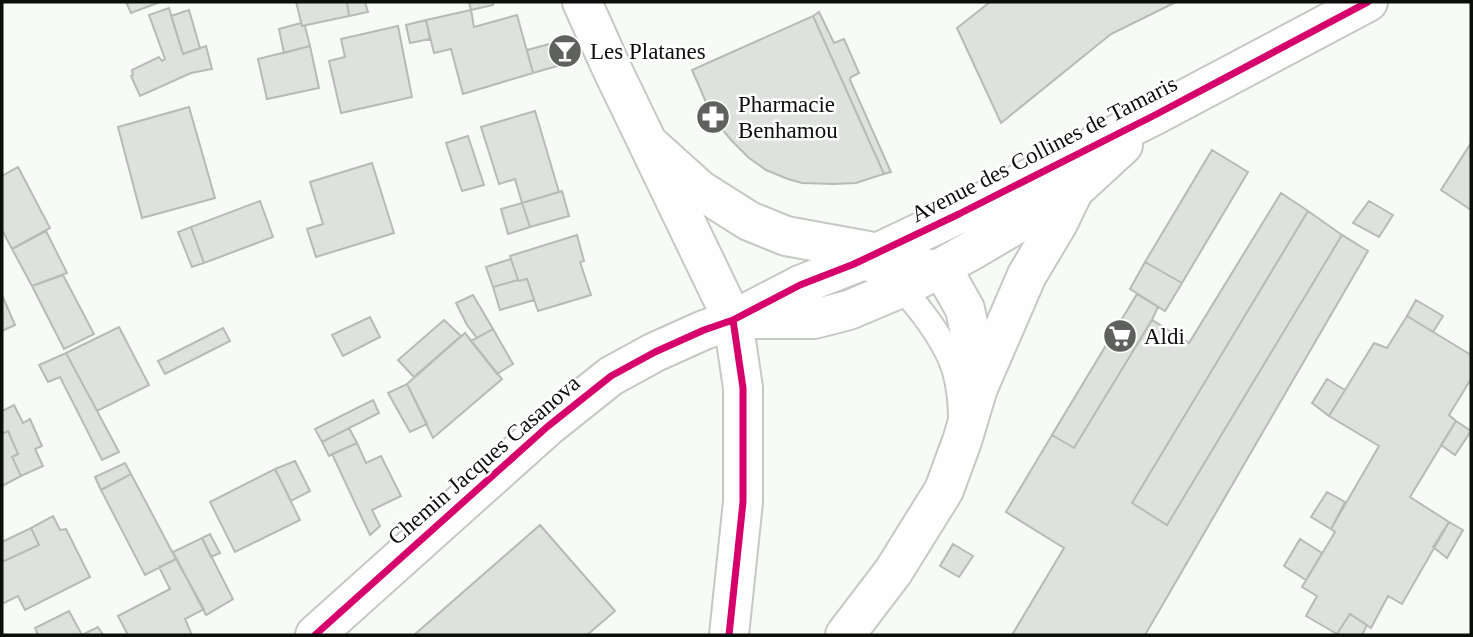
<svg xmlns="http://www.w3.org/2000/svg" width="1473" height="637" viewBox="0 0 1473 637" font-family="'Times New Roman',serif">
<style>
.building{fill:#dee2dd;stroke:#b7bab5;stroke-width:2}
.lines{fill:none;stroke-linecap:round;stroke-linejoin:round}
.lane-casing{stroke:#c6c8c4;stroke-width:28}
.street-casing{stroke:#c6c8c4;stroke-width:42}
.secondary-casing{stroke:#c6c8c4;stroke-width:42}
.path{stroke:#dedfdd;stroke-width:4.5;stroke-dasharray:5 5;stroke-linecap:butt}
.lane{stroke:#fefefe;stroke-width:24}
.street{stroke:#fefefe;stroke-width:38}
.secondary{stroke:#fefefe;stroke-width:38}
.cycleway-casing{stroke:#fff;stroke-width:11}
.cycleway{stroke:#d6006c;stroke-width:7}
.labels{text-anchor:middle;dominant-baseline:central;stroke-width:5;stroke-linejoin:round;paint-order:stroke}
.poi-label{font-size:23px;fill:#0c0e0b;stroke:#fff;text-anchor:start}
.street-label{font-size:23px;fill:#0c0e0b;stroke:#fff}
</style>
<rect width="100%" height="100%" fill="#f7fbf5"/>
<!-- building -->
<path class="building" d="M126 2H160L131 13Z
M296 2H352H347L349 16 302 26Z
M347 2H365L368 12 349 16Z
M469 2H493V5L471 10Z
M990 2H1176L1111 34 1001 123 957 28Z
M169 8 183 54 206 46 212 69 191 73 140 96 131 76 133 75 132 70 159 57 162 61 165 59 149 15Z
M189 10 200 48 183 54 171 16Z
M471 10 474 27 517 15 533 73 463 94 451 49 434 53 426 20Z
M819 12 834 43 844 39 859 73 851 77 850 80 891 172 884 174 813 16Z
M813 16 884 174 856 183 834 184 802 183 788 179 766 170 749 158 731 140 716 122 706 102 692 70Z
M426 20 430 39 410 43 406 25Z
M301 23 302 26H305L310 46 284 53 279 29Z
M398 26 412 97 341 113 329 61 345 57 341 39Z
M561 41 571 62 533 73 527 50Z
M310 46 319 88 267 99 258 59Z
M189 107 215 198 142 218 118 127Z
M535 111 559 192 522 203 515 179 499 184 481 127Z
M468 136 484 185 462 191 446 143Z
M1471 143V210L1441 190Z
M1212 150 1248 172 1182 283 1145 262Z
M372 163 394 233 316 257 307 229 323 224 310 182Z
M18 167 50 228 12 249 2 230V176Z
M562 191 569 216 530 227 522 203Z
M1281 193 1308 211 1132 503 1167 525 1342 235 1368 251 1145 635H1012L1064 548 1006 512 1052 435 1074 448 1152 320 1189 343Z
M260 201 273 237 204 263 191 227Z
M1369 201 1393 215 1379 237 1353 223Z
M522 203 530 227 508 234 501 209Z
M1308 211 1342 235 1167 525 1132 503Z
M191 227 204 263 192 267 178 232Z
M46 231 67 273 32 286 12 249Z
M577 235 584 261 580 262 591 295 538 311 527 279 519 281 518 280 510 256Z
M511 259 518 280 493 287 486 267Z
M1145 262 1182 283 1165 311 1130 289Z
M63 275 94 334 64 349 32 286Z
M527 279 534 300 500 310 493 287 518 280 519 281Z
M1137 294 1158 307 1152 320 1074 448 1052 435Z
M2 295 15 325 2 331Z
M473 295 493 329 477 338 467 325 456 303Z
M1416 300 1443 316 1433 332 1407 316Z
M1407 316 1471 355V379L1449 415 1456 421 1410 497 1449 522 1402 604 1388 596 1371 628 1350 614 1337 634 1306 616 1317 596 1302 587 1335 532 1331 529 1379 446 1329 416 1374 343 1387 348Z
M370 317 380 337 343 356 332 335Z
M444 320 461 336 414 377 398 360Z
M119 327 149 385 97 411 66 353Z
M223 328 230 341 165 374 158 361Z
M493 329 513 364 497 374 471 341Z
M465 333 502 379 433 438 407 384Z
M66 353 119 452 102 460 60 377 48 382 39 365Z
M1327 379 1345 390 1329 416 1312 403Z
M407 384 427 424 410 432 388 393Z
M373 400 379 413 322 442 315 429Z
M14 405 23 423 30 419 42 446 35 449 43 466 21 476 12 457 18 454 8 431 2 434V411Z
M1456 421 1471 431 1455 455 1441 445Z
M349 428 357 443 329 456 322 442Z
M8 431 18 454 12 457 21 476 2 486V434Z
M357 443 366 463 381 456 401 496 372 510 380 526 370 535 332 454Z
M295 461 310 491 291 501 275 469Z
M125 463 131 474 101 490 95 477Z
M275 469 300 520 235 552 210 502Z
M131 474 176 559 145 575 101 490Z
M1327 492 1345 502 1331 529 1311 517Z
M53 516 60 530 66 529 90 577 25 610 18 596 2 604V562L39 545 31 528Z
M1449 522 1463 530 1447 558 1433 547Z
M540 525 615 611 587 635H414Z
M31 528 39 545 2 562V542Z
M210 534 220 553 211 557 202 538Z
M202 538 233 599 206 615 173 552Z
M1300 539 1322 553 1306 580 1284 566Z
M953 544 973 556 959 577 940 566Z
M176 559 204 609 185 619 192 635H128L118 616 170 589 159 567Z
M69 611 82 635 98 627 103 635H38L35 628Z
M1350 614 1367 625 1362 635H1340L1337 634Z"/>
<g class="lines">
<!-- lane casing -->
<g class="lane-casing">
<path id="lane" d="M854 264C863 267 872 270 880 273 908 287 946 341 955 371 959 386 961 403 961 419"/>
</g>
<!-- street casing -->
<g class="street-casing">
<path id="street" d="M739 319H814L849 310 901 288 935 271 976 248 1074 190 1123 145
M733 320 800 285 854 264 959 214 1155 115 1368 2
M978 388 1027 275 1058 223 1074 190"/>
</g>
<!-- secondary casing -->
<g class="secondary-casing">
<path id="secondary" d="M582 2 612 69 733 320 743 388V502L729 635
M649 144 700 190 749 221 786 236 879 253 935 271 948 279 965 309 970 333 978 388 962 441 944 490 893 572 845 635
M315 635 547 427 611 376 655 352 704 330 733 320"/>
</g>
<!-- path -->
<path class="path" d="M655 58 678 52"/>
<!-- lane -->
<use href="#lane" class="lane"/>
<!-- street -->
<use href="#street" class="street"/>
<!-- secondary -->
<use href="#secondary" class="secondary"/>
<!-- cycleway casing -->
<g class="cycleway-casing">
<path id="cycleway" d="M315 635 547 427 611 376 655 352 704 330 733 320 800 285 854 264 959 214 1155 115 1368 2
M729 635 743 502V388L733 320"/>
</g>
<!-- cycleway -->
<use href="#cycleway" class="cycleway"/>
</g>
<!-- icons -->
<defs>
<g id="bar-disc" transform="scale(1.75)"><circle r="9.5" fill="#5e615d" stroke="#fff"/><path d="M-6-5H6L.8 .8V4.5H3.5V6h-7V4.5H-.8V.8Z" fill="#fff"/></g>
<g id="pharmacy-disc" transform="scale(1.75)"><circle r="9.5" fill="#5e615d" stroke="#fff"/><path d="M-2-6h4v4h4v4h-4v4h-4v-4h-4v-4h4Z" fill="#fff"/></g>
<g id="supermarket-disc" transform="scale(1.75)"><circle r="9.5" fill="#5e615d" stroke="#fff"/><path d="M-6-5.5h2.5l.6 2H6L4.5 2H-2.5L-4.4-4H-6ZM-1.5 3.2a1.3 1.3 0 1 0 .1 0ZM3 3.2a1.3 1.3 0 1 0 .1 0Z" fill="#fff"/></g>
</defs>
<g fill-rule="evenodd">
<use href="#bar-disc" x="565" y="51"/>
<use href="#pharmacy-disc" x="713" y="117"/>
<use href="#supermarket-disc" x="1120" y="336"/>
</g>
<g class="labels">
<!-- poi labels -->
<g class="poi-label">
<text x="590" y="51">Les Platanes</text>
<text x="738" y="104">Pharmacie<tspan x="738" dy="26">Benhamou</tspan></text>
<text x="1144" y="336">Aldi</text>
</g>
<!-- street labels -->
<g class="street-label">
<text transform="translate(1044 149) rotate(-27)">Avenue des Collines de Tamaris</text>
<text transform="translate(484 460) rotate(-41)">Chemin Jacques Casanova</text>
</g>
</g>
<!-- border -->
<rect width="1473" height="637" fill="none" stroke="#0c0e0b" stroke-width="7"/>
</svg>
